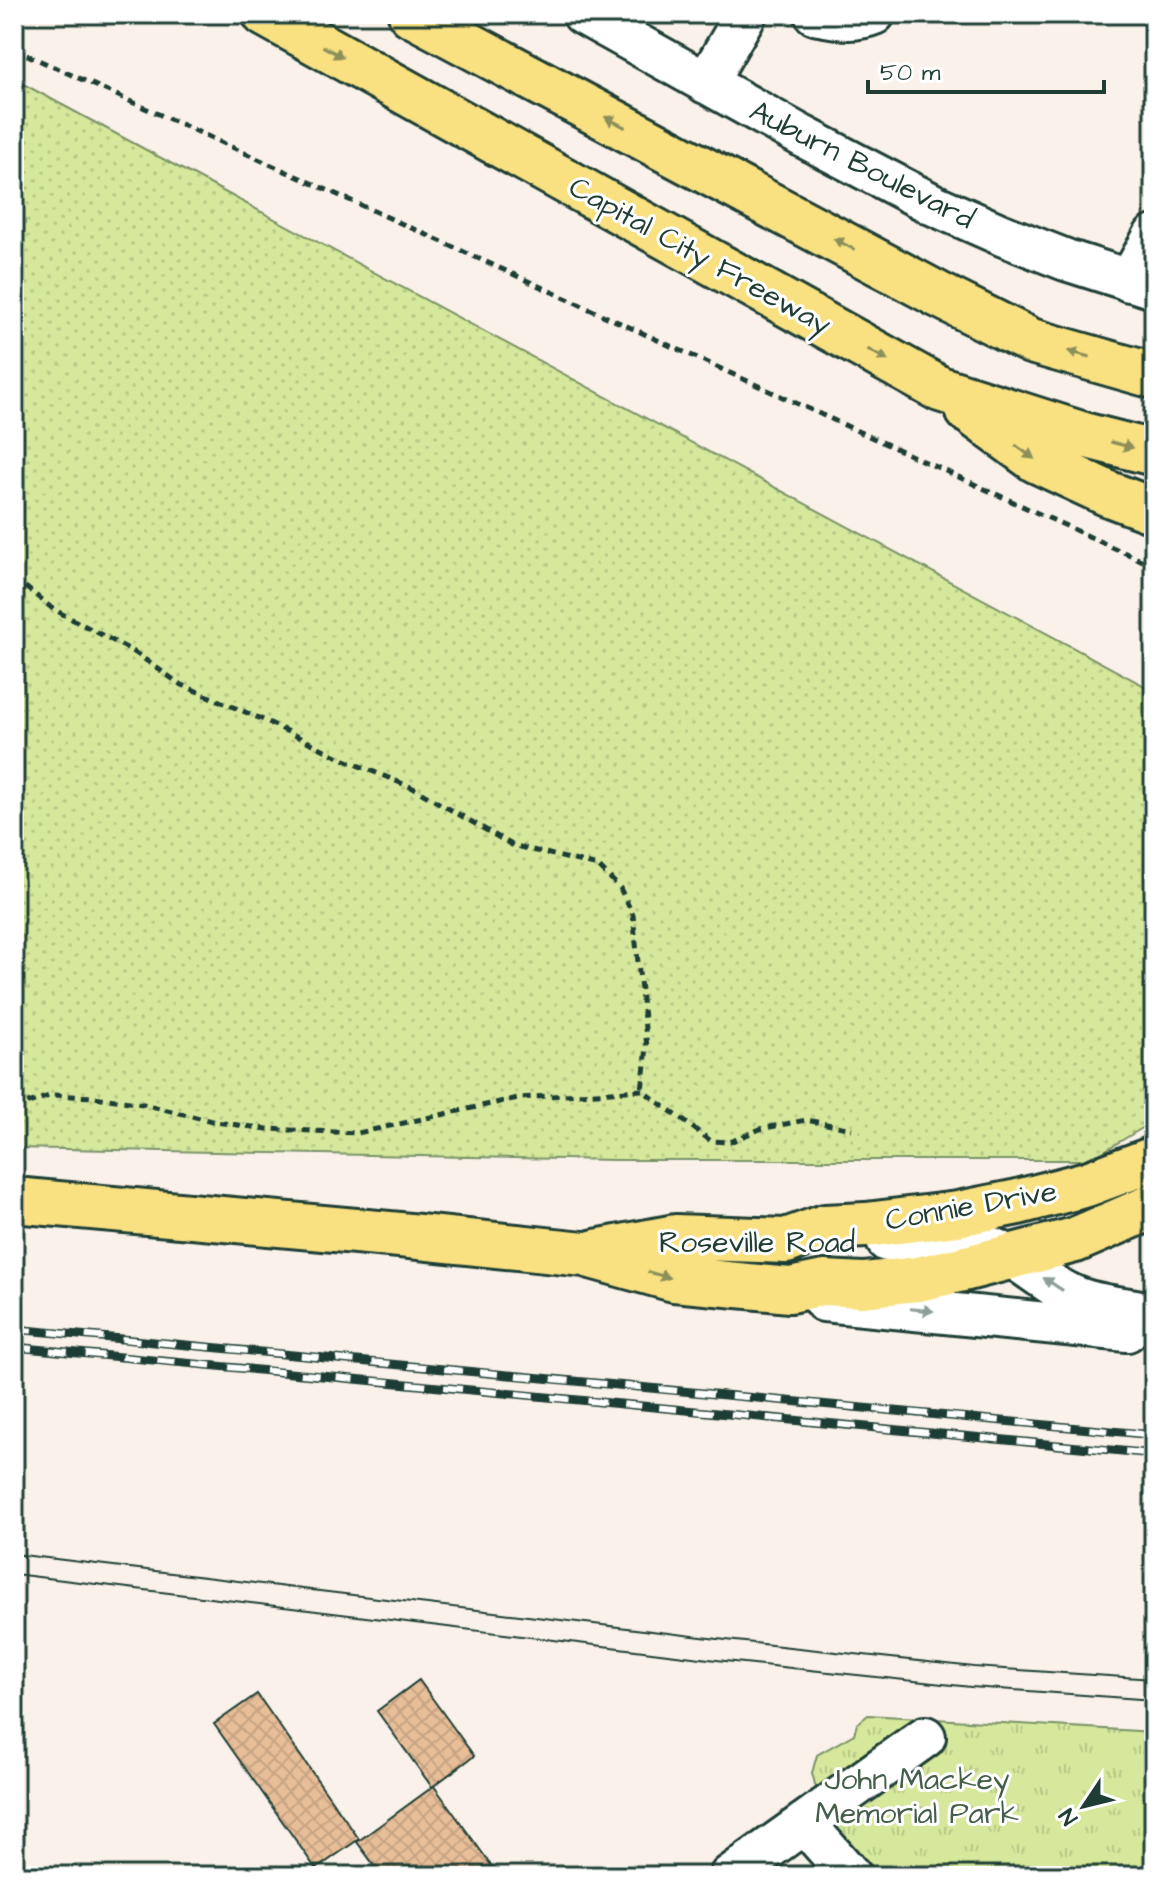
<svg xmlns="http://www.w3.org/2000/svg" width="1168" height="1890" viewBox="0 0 1168 1890" font-family="'Architects Daughter',sans-serif">
<style>
.grass{fill:url(#grass-dots);stroke:#7a9268;stroke-width:2}
.park{fill:url(#park-tufts);stroke:#7a9268;stroke-width:2}
.building{fill:url(#building-cross-hatch);stroke:#1f3d34;stroke-width:2}
.lines{fill:none;stroke-linecap:round;stroke-linejoin:round}
.minor-casing{stroke:#1f3d34;stroke-width:46}
.major-casing{stroke:#1f3d34;stroke-width:50}
.highway-casing{stroke:#1f3d34;stroke-width:50}
.path{stroke:#1f3d34;stroke-width:5;stroke-dasharray:8 6;stroke-linecap:butt}
.minor{stroke:#fff;stroke-width:40}
.major{stroke:#f9e181;stroke-width:44}
.highway{stroke:#f9e181;stroke-width:44}
.tram{stroke:#1f3d34;stroke-width:2}
.rail-casing{stroke:#1f3d34;stroke-width:9}
.rail{stroke:#fff;stroke-width:6;stroke-dasharray:18;stroke-linecap:butt}
.oneway{fill:#8c8f5a}
.oneway2{fill:#8f9e9a}
.labels{text-anchor:middle;dominant-baseline:central;stroke-width:6;stroke-linejoin:round;paint-order:stroke}
.street-label{font-size:30px;fill:#1f3d34;stroke:#fff}
.park-label{font-size:30px;fill:#445f49;stroke:#fff}
</style>
<defs>
<pattern id="grass-dots" width="8" height="8" patternUnits="userSpaceOnUse" patternTransform="scale(2)"><rect width="8" height="8" fill="#d6e89c"/><path d="M2 2h.1M6 6h.1" fill="none" stroke="#b7c887" stroke-width="1.8" stroke-linecap="round"/></pattern>
<pattern id="park-tufts" width="24" height="20" patternUnits="userSpaceOnUse" patternTransform="scale(2)"><rect width="24" height="20" fill="#d6e89c"/><path d="M3 7l-1-3M5 7V3M7 7l1-3M15 17l-1-3M17 17v-4M19 17l1-3" fill="none" stroke="#b7c887"/></pattern>
<pattern id="building-cross-hatch" width="8" height="8" patternUnits="userSpaceOnUse" patternTransform="scale(2)"><rect width="8" height="8" fill="#e8be98"/><path d="M0 0l8 8M0 8l8-8" fill="none" stroke="#c7a484"/></pattern>
</defs>
<rect width="100%" height="100%" fill="#faf2ea"/>
<filter id="ink" filterUnits="userSpaceOnUse"><feTurbulence type="fractalNoise" baseFrequency=".0125" numOctaves="2"/><feDisplacementMap in="SourceGraphic" scale="16" xChannelSelector="R" yChannelSelector="G"/><feConvolveMatrix kernelMatrix="1 2 1 2 8 2 1 2 1" color-interpolation-filters="sRGB"/></filter>
<g filter="url(#ink)">
<!-- grass -->
<path class="grass" d="M14 79 1154 691V1121L1089 1160H615L14 1148Z"/>
<!-- park -->
<path class="park" d="M868 1715 1154 1732V1876H882L824 1817 812 1773 817 1755 854 1734 857 1724Z"/>
<!-- building -->
<path class="building" d="M419 1680 474 1756 432 1787 377 1711Z
M257 1694 359 1839 316 1869 214 1724Z
M434 1786 499 1876H382L357 1842Z"/>
<g class="lines">
<!-- minor casing -->
<g class="minor-casing">
<path id="minor" d="M583 14 802 136 934 205 1002 235 1066 260 1154 288
M815 14C837 18 852 23 874 14
M706 83 746 14
M1129 281 1154 236
M887 1241C931 1236 973 1235 1013 1258 1033 1270 1053 1288 1076 1297 1100 1307 1129 1307 1154 1314
M824 1301 1127 1331
M804 1823 851 1876
M730 1876 925 1737"/>
</g>
<!-- major casing -->
<g class="major-casing">
<path id="major" d="M14 1200 400 1235 584 1254 674 1279 790 1290 824 1283 863 1285 918 1279 967 1268 1075 1240 1154 1206
M595 1252 675 1237 786 1241 825 1227 866 1225 958 1214 1018 1202 1087 1184 1154 1159"/>
</g>
<!-- highway casing -->
<g class="highway-casing">
<path id="highway" d="M265 14 940 389 1087 436 1154 453
M411 14 939 295 1031 341 1154 376
M968 410 1036 460 1109 494 1154 511"/>
</g>
<!-- path -->
<path class="path" d="M14 49 416 230 1154 566
M14 578 53 609 134 652 180 684 266 721 345 760 413 788 512 845 598 866 620 888 633 915 647 1047 642 1090
M14 1108 52 1095 94 1097 143 1104 216 1122 267 1129 358 1133 518 1098 642 1090 711 1141 730 1142 760 1129 806 1120 852 1129"/>
<!-- minor -->
<use href="#minor" class="minor"/>
<!-- major -->
<use href="#major" class="major"/>
<!-- highway -->
<use href="#highway" class="highway"/>
<!-- tram -->
<path class="tram" d="M14 1554 726 1640 974 1667 1154 1679
M14 1574 725 1661 971 1687 1154 1700"/>
<!-- rail casing -->
<g class="rail-casing">
<path id="rail" d="M14 1329 1154 1435
M14 1347 1154 1454"/>
</g>
<!-- rail -->
<use href="#rail" class="rail"/>
</g>
<!-- one-way arrows -->
<defs><path id="oneway-solid" d="M-6-.8H1V-3.2L6.5 0L1 3.2V.8H-6Z" transform="scale(2)"/></defs>
<g class="oneway">
<use href="#oneway-solid" transform="translate(333 52) rotate(29)"/>
<use href="#oneway-solid" transform="translate(615 122) rotate(-152)"/>
<use href="#oneway-solid" transform="translate(844 244) rotate(-152)"/>
<use href="#oneway-solid" transform="translate(1079 354) rotate(-164)"/>
<use href="#oneway-solid" transform="translate(878 355) rotate(29)"/>
<use href="#oneway-solid" transform="translate(1122 445) rotate(15)"/>
<use href="#oneway-solid" transform="translate(1025 452) rotate(36)"/>
<use href="#oneway-solid" transform="translate(659 1275) rotate(16)"/>
</g>
<g class="oneway2">
<use href="#oneway-solid" transform="translate(1053 1284) rotate(-147)"/>
<use href="#oneway-solid" transform="translate(922 1310) rotate(6)"/>
</g>
</g>
<g class="labels">
<!-- street labels -->
<g class="street-label">
<text transform="translate(862 165) rotate(27)">Auburn Boulevard</text>
<text transform="translate(700 256) rotate(29)">Capital City Freeway</text>
<text transform="translate(971 1206) rotate(-10)">Connie Drive</text>
<text x="757" y="1243">Roseville Road</text>
</g>
<!-- park labels -->
<g class="park-label">
<text x="917" y="1780">John Mackey<tspan x="917" dy="34">Memorial Park</tspan></text>
</g>
</g>
<!-- margin -->
<rect width="1168" height="1890" fill="none" stroke="#fff" stroke-width="48"/>
<rect x="24" y="24" width="1120" height="1842" fill="none" stroke="#1f3d34" stroke-width="3" filter="url(#ink)"/>
<!-- north arrow -->
<g transform="translate(1084 1806) rotate(235)" stroke="#ffffff" stroke-width="6" paint-order="stroke">
<path d="M0-6L14 30L0 20L-14 30Z" fill="#1f3d34"/>
<text y="-12" font-size="22" font-weight="bold" text-anchor="middle" fill="#1f3d34">N</text>
</g>
<!-- scale -->
<path d="M868 80v12h236v-12" fill="none" stroke="#1f3d34" stroke-width="4"/>
<text x="880" y="80" font-size="24" fill="#1f3d34" stroke="#ffffff" stroke-width="6" paint-order="stroke">50 m</text>
</svg>
